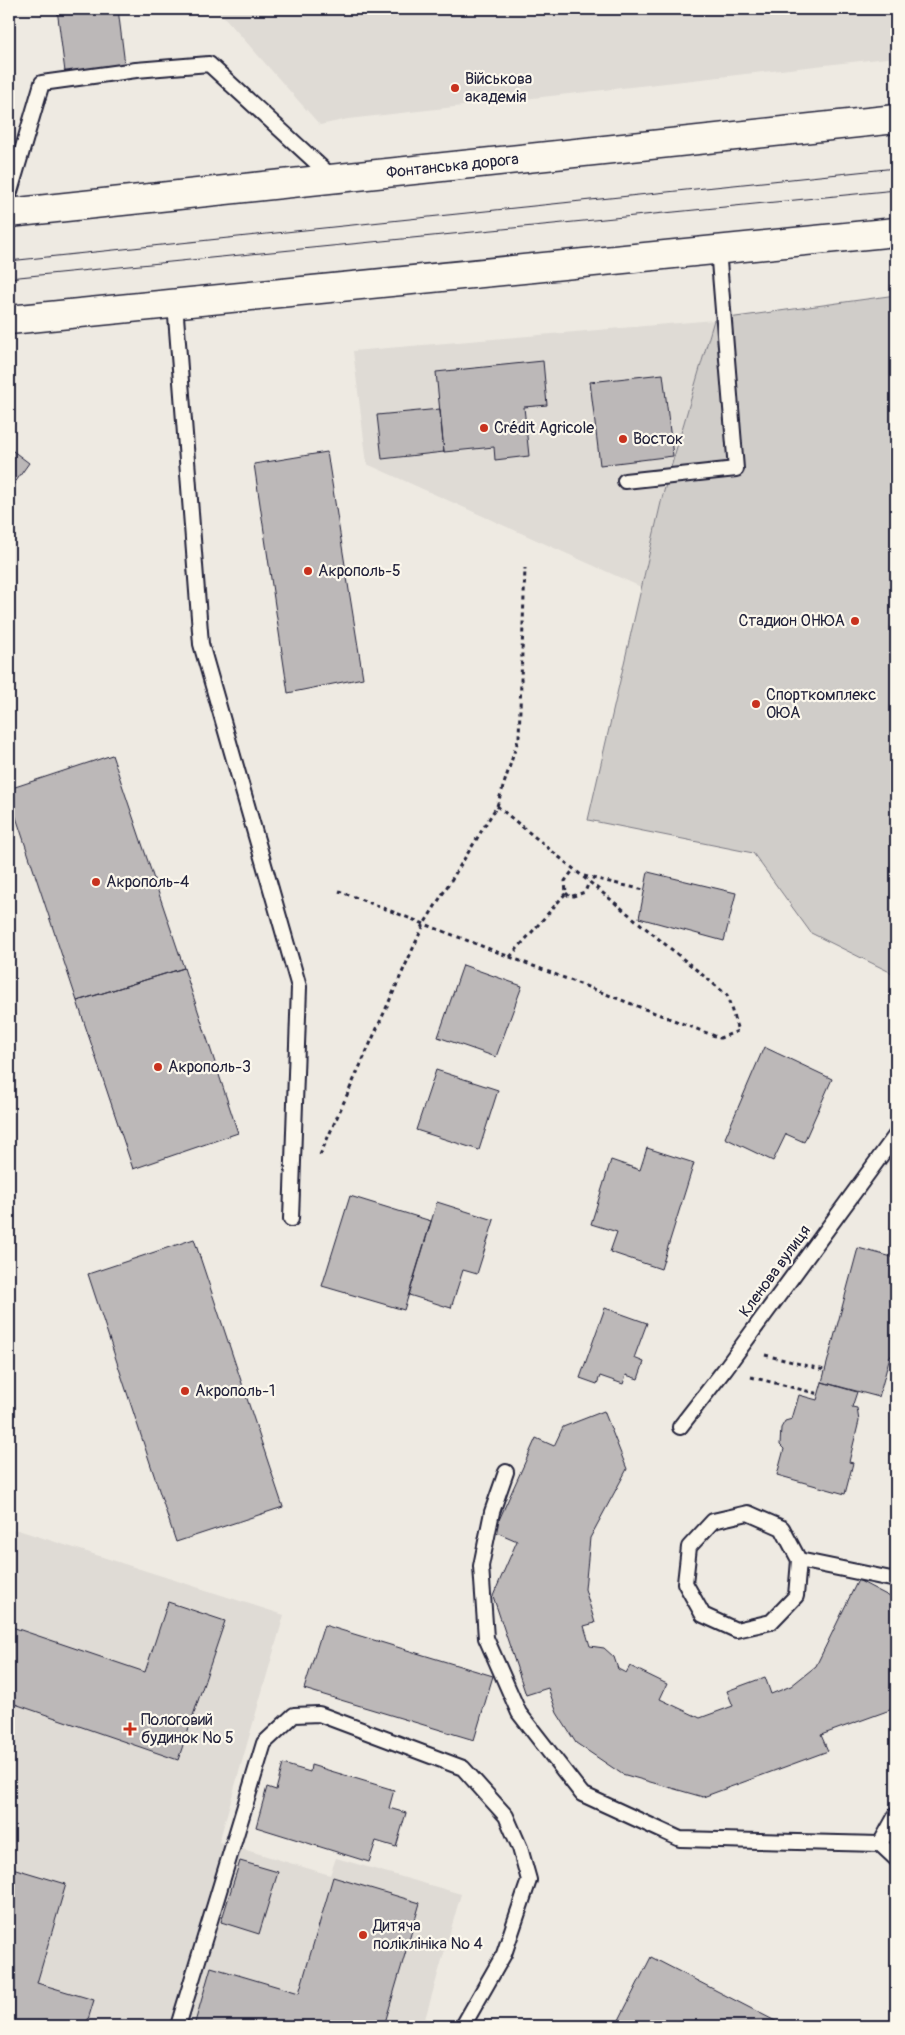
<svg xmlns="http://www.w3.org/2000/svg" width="905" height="2035" viewBox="0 0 905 2035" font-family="Pangolin,sans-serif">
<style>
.built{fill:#dfdbd5}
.green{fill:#d0cdc9;stroke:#797882}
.building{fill:#bcb8b8;stroke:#22223b}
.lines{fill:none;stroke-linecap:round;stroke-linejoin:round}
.lane-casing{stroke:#22223b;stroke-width:18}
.secondary-casing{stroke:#22223b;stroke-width:31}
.path{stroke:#22223b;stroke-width:3;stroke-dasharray:4 4;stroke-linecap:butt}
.lane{stroke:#fbf7ec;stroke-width:14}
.secondary{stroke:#fbf7ec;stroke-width:28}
.tram{stroke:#22223b;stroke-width:1}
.poi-dot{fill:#c8321e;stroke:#fbf7ec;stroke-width:2}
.labels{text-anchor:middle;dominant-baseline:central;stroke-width:4.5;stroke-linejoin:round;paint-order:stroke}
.poi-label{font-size:16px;fill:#22223b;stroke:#fbf7ec;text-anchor:start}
.street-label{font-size:16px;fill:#22223b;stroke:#fbf7ec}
</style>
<rect width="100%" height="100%" fill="#eeeae2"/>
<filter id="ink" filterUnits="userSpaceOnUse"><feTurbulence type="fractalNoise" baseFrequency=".02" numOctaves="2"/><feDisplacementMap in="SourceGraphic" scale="10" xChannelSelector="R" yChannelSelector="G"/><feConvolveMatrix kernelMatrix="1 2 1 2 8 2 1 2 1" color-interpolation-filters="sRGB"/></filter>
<g filter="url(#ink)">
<!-- built -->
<path class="built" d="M217 9H896V57L348 119 320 125Z
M714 320 662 498 641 587 367 464 353 351Z
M9 1530H18L284 1615 219 1842 330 1875 336 1858 461 1894 423 2026H9Z"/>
<!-- green -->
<path class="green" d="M896 295V975L811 933 753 853 588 820 662 498 714 320Z"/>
<!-- building -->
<path class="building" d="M57 9H118L125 65 65 72Z
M543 361 547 405 524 407 529 456 495 460 494 447 444 452 436 372Z
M663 374 673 456 600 465 590 382Z
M440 409 444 452 382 459 377 415Z
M9 448 29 463 9 491Z
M327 452 363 678 288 693 254 464Z
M112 755 184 968 77 1001 9 796V789Z
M648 872 736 893 724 941 639 918Z
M463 965 522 986 496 1057 438 1037Z
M184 968 238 1133 133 1169 77 1001Z
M764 1047 832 1079 804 1142 786 1134 773 1161 725 1138Z
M436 1070 498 1090 479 1150 416 1130Z
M647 1148 694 1163 661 1269 610 1252 617 1232 591 1224 611 1160 640 1170Z
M350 1196 431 1221 404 1310 322 1286Z
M437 1202 494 1220 477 1274 463 1270 451 1308 409 1295Z
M194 1239 283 1507 176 1542 88 1274Z
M858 1248 896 1258V1358L890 1356 879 1397 822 1382Z
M605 1308 647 1323 634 1358 644 1362 638 1379 626 1375 623 1384 600 1376 597 1384 580 1378Z
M822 1382 857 1392 852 1407 857 1408 859 1421 849 1462 853 1463 845 1494 777 1475 784 1449 780 1445 781 1428 785 1421 792 1419 799 1395 817 1400Z
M604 1411 627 1469 590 1538 585 1589 595 1623 584 1626 590 1646 604 1648 614 1657 618 1669 626 1673 630 1666 667 1684 660 1699 700 1718 733 1706 727 1691 765 1677 771 1694 791 1686 816 1666 858 1580 896 1600V1697L890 1710 821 1735 828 1751 703 1797 622 1774 576 1743 557 1713 548 1688 526 1695 493 1596 517 1541 494 1531 536 1438 554 1446 563 1427Z
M168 1602 225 1621 178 1760 9 1702V1626L145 1672Z
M324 1625 493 1676 474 1740 304 1689Z
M283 1764 310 1772 311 1765 394 1790 389 1808 406 1813 396 1847 376 1841 369 1862 256 1827 267 1787 276 1790Z
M240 1861 278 1872 259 1934 221 1922Z
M9 1867 66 1884 37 1983 94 2000 86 2026H9Z
M333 1877 420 1903 384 2026H194L211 1967 299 1993Z
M651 1957 785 2026H626L618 2022Z"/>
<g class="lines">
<!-- lane casing -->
<g class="lane-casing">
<path id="lane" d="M9 195 42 83 136 70 209 64 333 178
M175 303 201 644 299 987 291 1219
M625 481 736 469 718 249
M680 1427 725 1369 896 1135
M506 1472 492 1512 481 1566 486 1638 519 1713 582 1794 680 1839 880 1844 896 1859
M799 1560 796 1596 771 1622 736 1630 703 1615 685 1583 689 1547 713 1521 748 1513 782 1528 799 1560 896 1580
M880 1844 896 1815
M178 2026 264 1743 294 1715 319 1714 463 1768 506 1816 520 1848 529 1880 504 1954 463 2026"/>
</g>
<!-- secondary casing -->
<g class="secondary-casing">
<g id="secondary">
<path id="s1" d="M9 213 896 119"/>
<path d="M9 320 896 232"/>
</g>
</g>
<!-- path -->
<path class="path" d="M497 806 519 737 525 568
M584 876 644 890
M566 893 570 897 585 892 589 882
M510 957 566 893 565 881 574 869
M320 1155 424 924 497 806 727 995 738 1031 720 1038C593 989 466 940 339 891
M765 1355 824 1370
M751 1377 819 1394"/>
<!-- lane -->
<use href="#lane" class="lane"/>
<!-- secondary -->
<use href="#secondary" class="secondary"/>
<!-- tram -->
<path class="tram" d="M9 261 896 168
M9 278 896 190"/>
</g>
</g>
<!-- markers -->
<g class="poi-dot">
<circle cx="455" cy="88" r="5"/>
<circle cx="484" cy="428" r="5"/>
<circle cx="623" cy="439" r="5"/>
<circle cx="308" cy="571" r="5"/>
<circle cx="855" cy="621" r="5"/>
<circle cx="756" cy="704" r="5"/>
<circle cx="96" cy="882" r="5"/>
<circle cx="158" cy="1067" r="5"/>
<circle cx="185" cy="1391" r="5"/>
<path d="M127.5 1721.5h5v5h5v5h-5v5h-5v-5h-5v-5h5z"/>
<circle cx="363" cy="1935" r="5"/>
</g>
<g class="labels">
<!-- poi labels -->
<g class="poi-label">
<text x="465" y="79">Військова<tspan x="465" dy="18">академія</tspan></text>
<text x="494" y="428">Crédit Agricole</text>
<text x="633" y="439">Восток</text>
<text x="318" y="571">Акрополь-5</text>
<text x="845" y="621" text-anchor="end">Стадион ОНЮА</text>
<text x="766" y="695">Спорткомплекс<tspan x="766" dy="18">ОЮА</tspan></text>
<text x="106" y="882">Акрополь-4</text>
<text x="168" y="1067">Акрополь-3</text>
<text x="195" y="1391">Акрополь-1</text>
<text x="141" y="1720">Пологовий<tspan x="141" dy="18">будинок № 5</tspan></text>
<text x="373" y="1926">Дитяча<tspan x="373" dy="18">поліклініка № 4</tspan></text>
</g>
<!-- street labels -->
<g class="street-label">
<text stroke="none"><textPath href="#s1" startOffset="446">Фонтанська дорога</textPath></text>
<text transform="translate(775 1271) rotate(-54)">Кленова вулиця</text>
</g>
</g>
<!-- margin -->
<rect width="905" height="2035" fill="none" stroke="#fbf7ec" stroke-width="30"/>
<rect x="15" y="15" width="875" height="2005" fill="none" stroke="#22223b" stroke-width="2" filter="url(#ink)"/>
</svg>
